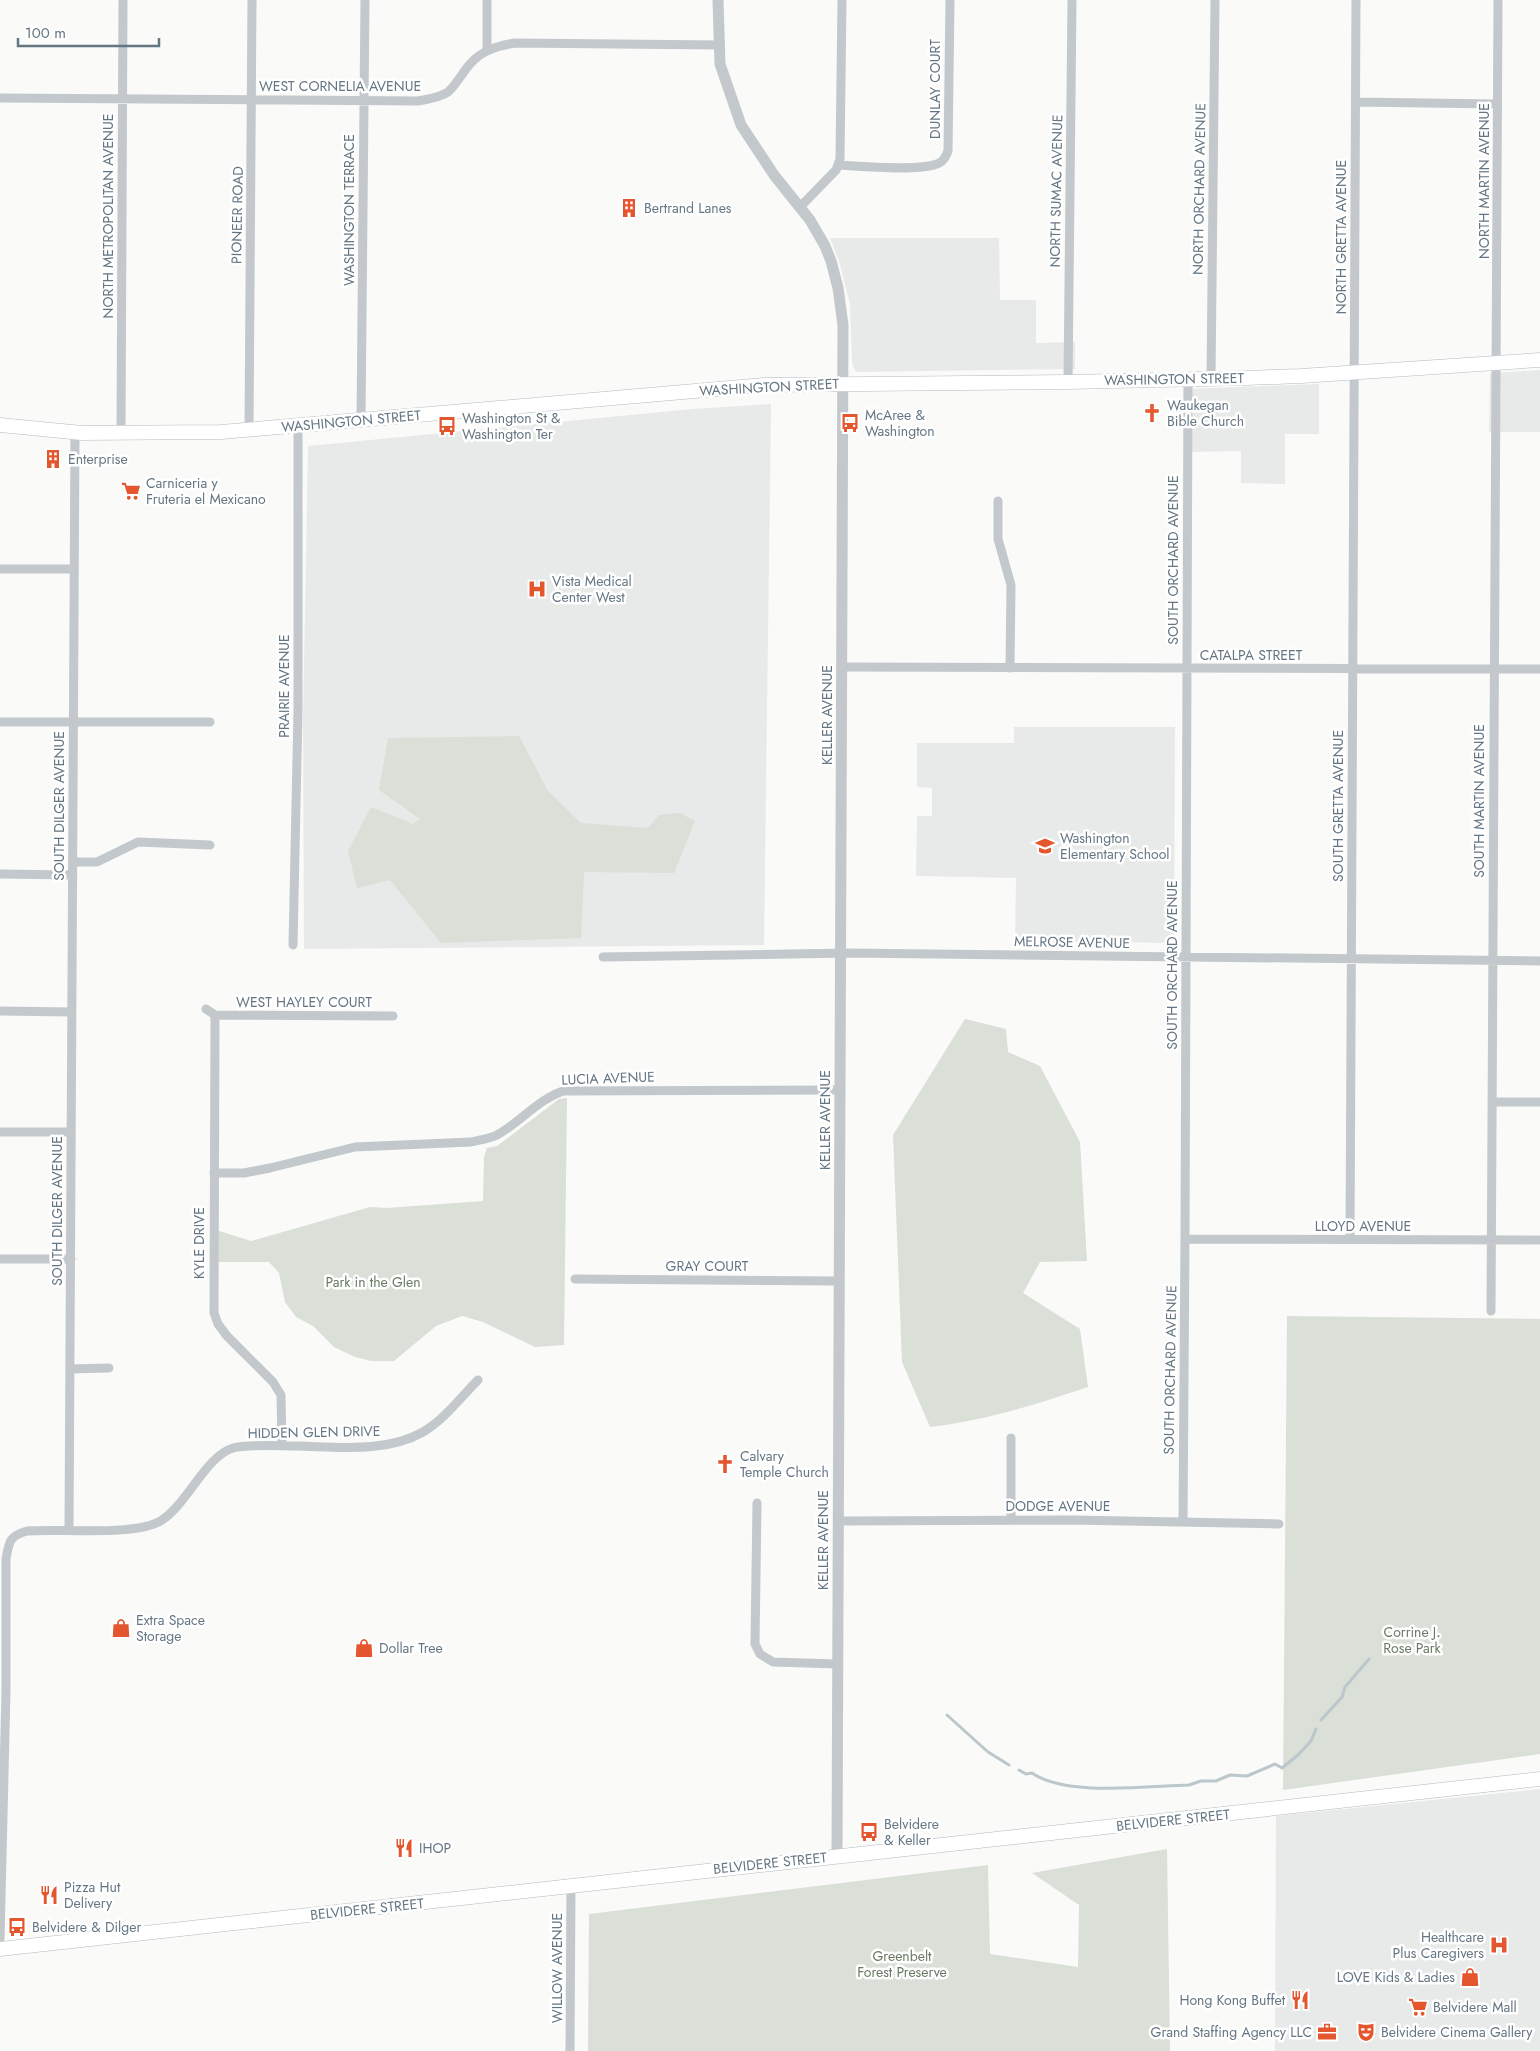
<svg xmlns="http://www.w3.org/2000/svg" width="1540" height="2051" viewBox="0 0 1540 2051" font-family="Jost,sans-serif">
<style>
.built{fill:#e8e9e9}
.green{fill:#dadfd7}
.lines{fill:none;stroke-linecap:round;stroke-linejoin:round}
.stream{stroke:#bbc7cb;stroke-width:3}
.secondary-casing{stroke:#b3babf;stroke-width:15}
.minor{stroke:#c3c8cc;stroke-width:9}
.tertiary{stroke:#c3c8cc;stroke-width:11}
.secondary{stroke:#fff;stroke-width:14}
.labels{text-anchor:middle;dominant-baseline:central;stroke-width:5;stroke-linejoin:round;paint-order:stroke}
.street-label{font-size:14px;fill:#657683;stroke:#fff}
.poi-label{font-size:14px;fill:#657683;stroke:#fff;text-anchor:start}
.park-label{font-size:14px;fill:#687a64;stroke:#fff}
</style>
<rect width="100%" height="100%" fill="#fafaf8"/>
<!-- built -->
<path class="built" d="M830 238H999L1000 300H1036V343L1075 342V369L856 372 852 364 850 304 839 261Z
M1540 370V432H1489L1490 373Z
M1319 384V434H1285V484L1241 483V451L1185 452 1184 389Z
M771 404 764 945 304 949 303 721 308 446 693 409Z
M1014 727H1175L1174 943 1015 941 1016 878 916 876 917 816H932V788L917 787V743H1014Z
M1540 1789V2051H1275L1276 1816Z"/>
<!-- green -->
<path class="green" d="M519 736 548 791 581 823 648 828 659 815 680 813 695 821 674 873 584 872 581 938 441 943 390 880 357 888 348 851 371 807 413 824 420 819 379 790 388 738Z
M965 1019 1006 1029 1008 1052 1040 1066 1080 1142 1087 1261 1040 1262 1023 1293 1080 1329 1088 1387C1034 1405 987 1420 930 1427L902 1362 893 1135Z
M567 1098 564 1345 535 1347 483 1322 462 1316 436 1326 394 1361H371L355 1357 334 1347 313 1326 296 1317 285 1302 279 1273 269 1262H216V1230L251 1241 370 1207 387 1208 483 1201 484 1157 487 1148 497 1146 559 1099Z
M1287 1316 1540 1319V1754L1283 1790Z
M1167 1849 1170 2051H588L589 1914 988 1865 990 1954 1078 1967 1079 1905 1032 1873Z"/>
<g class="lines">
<!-- stream -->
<path class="stream" d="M947 1715 988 1752 1009 1765
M1321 1720 1342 1697 1345 1687 1369 1659
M1019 1770 1026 1774 1032 1773C1066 1797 1148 1786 1189 1785L1201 1781H1216L1230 1775 1247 1776 1275 1764 1282 1768 1298 1755 1311 1741 1316 1729"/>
<!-- secondary casing -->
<g class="secondary-casing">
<path id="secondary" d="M0 425 82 433 221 432 764 385 1068 382 1246 378 1301 376 1540 360
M0 1949 1540 1779"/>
</g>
<!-- minor -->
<path class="minor" d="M487 0V51
M842 0 840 159 838 165C858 166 923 172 939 163 944 161 946 156 948 151L950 0
M0 98 418 101C428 99 439 98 448 92 457 84 462 73 470 64 482 50 498 46 515 43L720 45
M1356 102 1497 104
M801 206 836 170 838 165
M1211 379 1215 0
M1068 382 1072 0
M361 421 365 0
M249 430 252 0
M121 433 123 0
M998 501V539L1011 585 1010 668
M0 569H74
M842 667 1540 669
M0 722H210
M73 862H97L138 842 210 845
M0 874 73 875
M293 945 298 711V426
M603 957 849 953 1540 961
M206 1009 215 1015
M0 1011 72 1012
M215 1015 214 1313 218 1324 227 1336 273 1382 281 1395 282 1446
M215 1015 393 1016
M1492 1102H1540
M0 1132H70
M214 1173H244L270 1168 355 1147 471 1142C479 1140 489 1139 497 1135 521 1122 537 1100 563 1091L840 1090
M1185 1239 1540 1240
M1350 1239 1356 0
M0 1259H71
M575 1279 839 1281
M1491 1311 1498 0
M70 1369 109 1368
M1011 1438V1520
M757 1503 755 1644 760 1654 773 1662 838 1664
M838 1521 1072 1520 1279 1524
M1183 1522 1185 1239 1188 379
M69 1530 75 432
M0 1939 6 1691V1559C9 1542 9 1536 27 1531 61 1528 136 1537 162 1520 187 1504 206 1456 233 1448 248 1444 280 1446 297 1446 339 1447 386 1453 423 1432 444 1420 461 1397 478 1380
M570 2051 571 1886"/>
<!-- tertiary -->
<path class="tertiary" d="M718 0 720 64 741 125 774 175 810 220 825 246 831 261 838 288 843 325 837 1856"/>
<!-- secondary -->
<use href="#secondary" class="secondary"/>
</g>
<!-- icons -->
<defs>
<g id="building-bare" transform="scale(1.5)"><path d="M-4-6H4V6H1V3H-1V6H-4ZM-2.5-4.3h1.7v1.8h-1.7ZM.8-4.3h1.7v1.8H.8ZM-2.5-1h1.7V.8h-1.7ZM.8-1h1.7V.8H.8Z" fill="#e4572e" stroke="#fff" stroke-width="2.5" paint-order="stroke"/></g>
<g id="church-bare" transform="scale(1.5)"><path d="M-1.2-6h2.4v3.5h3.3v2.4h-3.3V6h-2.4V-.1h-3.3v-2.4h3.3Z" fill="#e4572e" stroke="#fff" stroke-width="2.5" paint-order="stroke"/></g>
<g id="bus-bare" transform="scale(1.5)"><path d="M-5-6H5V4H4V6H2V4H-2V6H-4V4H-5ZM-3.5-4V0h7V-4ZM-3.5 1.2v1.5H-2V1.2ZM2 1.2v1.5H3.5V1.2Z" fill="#e4572e" stroke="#fff" stroke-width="2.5" paint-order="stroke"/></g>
<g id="supermarket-bare" transform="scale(1.5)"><path d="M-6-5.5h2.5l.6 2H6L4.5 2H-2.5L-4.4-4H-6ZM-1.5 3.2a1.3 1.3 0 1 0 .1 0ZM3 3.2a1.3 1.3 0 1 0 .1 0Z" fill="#e4572e" stroke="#fff" stroke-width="2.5" paint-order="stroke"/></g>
<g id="hospital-bare" transform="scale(1.5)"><path d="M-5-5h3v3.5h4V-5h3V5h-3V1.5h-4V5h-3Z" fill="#e4572e" stroke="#fff" stroke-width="2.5" paint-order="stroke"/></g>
<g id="school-bare" transform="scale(1.5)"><path d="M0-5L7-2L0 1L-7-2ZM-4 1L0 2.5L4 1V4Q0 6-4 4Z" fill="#e4572e" stroke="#fff" stroke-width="2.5" paint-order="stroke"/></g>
<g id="shop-bare" transform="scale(1.5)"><path d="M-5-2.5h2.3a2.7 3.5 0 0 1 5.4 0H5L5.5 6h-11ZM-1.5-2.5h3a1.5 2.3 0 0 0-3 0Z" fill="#e4572e" stroke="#fff" stroke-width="2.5" paint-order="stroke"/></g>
<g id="restaurant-bare" transform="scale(1.5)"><path d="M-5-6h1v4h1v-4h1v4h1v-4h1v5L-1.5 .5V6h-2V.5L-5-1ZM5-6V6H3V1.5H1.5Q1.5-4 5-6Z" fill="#e4572e" stroke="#fff" stroke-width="2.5" paint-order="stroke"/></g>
<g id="office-bare" transform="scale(1.5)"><path d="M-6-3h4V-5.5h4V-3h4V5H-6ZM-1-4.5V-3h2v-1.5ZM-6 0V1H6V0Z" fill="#e4572e" stroke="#fff" stroke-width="2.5" paint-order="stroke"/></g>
<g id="theatre-bare" transform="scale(1.5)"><path d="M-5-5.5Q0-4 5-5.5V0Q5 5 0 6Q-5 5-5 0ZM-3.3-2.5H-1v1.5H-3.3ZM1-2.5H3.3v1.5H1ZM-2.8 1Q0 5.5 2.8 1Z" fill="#e4572e" stroke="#fff" stroke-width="2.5" paint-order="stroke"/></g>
</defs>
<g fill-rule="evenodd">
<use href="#building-bare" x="629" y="208"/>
<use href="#church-bare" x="1152" y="413"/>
<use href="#bus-bare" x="850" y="423"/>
<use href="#bus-bare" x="447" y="426"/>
<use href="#building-bare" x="53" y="459"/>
<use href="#supermarket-bare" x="131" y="491"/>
<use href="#hospital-bare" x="537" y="589"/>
<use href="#school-bare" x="1045" y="846"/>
<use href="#church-bare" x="725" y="1464"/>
<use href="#shop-bare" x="121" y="1628"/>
<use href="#shop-bare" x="364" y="1648"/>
<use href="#bus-bare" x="869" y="1832"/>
<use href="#restaurant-bare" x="404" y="1848"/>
<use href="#restaurant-bare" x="49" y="1895"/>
<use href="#bus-bare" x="17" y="1927"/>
<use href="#hospital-bare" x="1499" y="1945"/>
<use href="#shop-bare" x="1470" y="1977"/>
<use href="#restaurant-bare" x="1300" y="2000"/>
<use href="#supermarket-bare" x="1418" y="2007"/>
<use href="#office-bare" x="1327" y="2032"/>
<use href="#theatre-bare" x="1366" y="2032"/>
</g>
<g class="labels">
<!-- street labels -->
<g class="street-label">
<text x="340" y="86">WEST CORNELIA AVENUE</text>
<text transform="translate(935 89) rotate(-90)">DUNLAY COURT</text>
<text transform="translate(1484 181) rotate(-90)">NORTH MARTIN AVENUE</text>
<text transform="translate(1199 189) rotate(-89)">NORTH ORCHARD AVENUE</text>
<text transform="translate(1056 191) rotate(-89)">NORTH SUMAC AVENUE</text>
<text transform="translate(349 210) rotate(-90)">WASHINGTON TERRACE</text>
<text transform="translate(237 215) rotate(-89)">PIONEER ROAD</text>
<text transform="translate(108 216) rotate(-90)">NORTH METROPOLITAN AVENUE</text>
<text transform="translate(1341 237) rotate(-90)">NORTH GRETTA AVENUE</text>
<text transform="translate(1174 379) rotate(-1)">WASHINGTON STREET</text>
<text transform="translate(769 387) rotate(-3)">WASHINGTON STREET</text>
<text transform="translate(351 421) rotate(-5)">WASHINGTON STREET</text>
<text transform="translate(1173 560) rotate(-90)">SOUTH ORCHARD AVENUE</text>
<text x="1251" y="655">CATALPA STREET</text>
<text transform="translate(284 686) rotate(-90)">PRAIRIE AVENUE</text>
<text transform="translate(827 715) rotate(-90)">KELLER AVENUE</text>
<text transform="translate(1479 801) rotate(-90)">SOUTH MARTIN AVENUE</text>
<text transform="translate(59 806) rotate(-90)">SOUTH DILGER AVENUE</text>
<text transform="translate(1338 806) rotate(-90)">SOUTH GRETTA AVENUE</text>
<text transform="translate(1072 942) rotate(1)">MELROSE AVENUE</text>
<text transform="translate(1172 965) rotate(-90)">SOUTH ORCHARD AVENUE</text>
<text x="304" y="1002">WEST HAYLEY COURT</text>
<text transform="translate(608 1078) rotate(-2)">LUCIA AVENUE</text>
<text transform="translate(825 1120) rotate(-90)">KELLER AVENUE</text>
<text transform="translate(57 1211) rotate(-90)">SOUTH DILGER AVENUE</text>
<text x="1363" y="1226">LLOYD AVENUE</text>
<text transform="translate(199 1243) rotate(-90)">KYLE DRIVE</text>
<text x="707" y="1266">GRAY COURT</text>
<text transform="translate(1170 1370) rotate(-89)">SOUTH ORCHARD AVENUE</text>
<text transform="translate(314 1432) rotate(-1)">HIDDEN GLEN DRIVE</text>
<text x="1058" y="1506">DODGE AVENUE</text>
<text transform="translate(823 1540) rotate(-90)">KELLER AVENUE</text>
<text transform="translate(1173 1820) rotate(-6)">BELVIDERE STREET</text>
<text transform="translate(770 1863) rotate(-6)">BELVIDERE STREET</text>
<text transform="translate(367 1909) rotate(-6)">BELVIDERE STREET</text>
<text transform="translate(557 1968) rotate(-90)">WILLOW AVENUE</text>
</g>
<!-- poi labels -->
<g class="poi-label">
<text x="644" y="208">Bertrand Lanes</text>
<text x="1167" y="405">Waukegan<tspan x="1167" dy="16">Bible Church</tspan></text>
<text x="865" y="415">McAree &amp;<tspan x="865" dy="16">Washington</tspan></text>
<text x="462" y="418">Washington St &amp;<tspan x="462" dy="16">Washington Ter</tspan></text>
<text x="68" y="459">Enterprise</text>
<text x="146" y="483">Carniceria y<tspan x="146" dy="16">Fruteria el Mexicano</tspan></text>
<text x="552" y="581">Vista Medical<tspan x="552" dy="16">Center West</tspan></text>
<text x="1060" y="838">Washington<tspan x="1060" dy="16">Elementary School</tspan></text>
<text x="740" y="1456">Calvary<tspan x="740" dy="16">Temple Church</tspan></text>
<text x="136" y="1620">Extra Space<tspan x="136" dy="16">Storage</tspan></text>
<text x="379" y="1648">Dollar Tree</text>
<text x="884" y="1824">Belvidere<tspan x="884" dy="16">&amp; Keller</tspan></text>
<text x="419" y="1848">IHOP</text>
<text x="64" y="1887">Pizza Hut<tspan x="64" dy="16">Delivery</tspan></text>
<text x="32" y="1927">Belvidere &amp; Dilger</text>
<text x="1484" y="1937" text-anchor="end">Healthcare<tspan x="1484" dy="16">Plus Caregivers</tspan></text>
<text x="1455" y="1977" text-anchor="end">LOVE Kids &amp; Ladies</text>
<text x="1285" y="2000" text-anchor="end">Hong Kong Buffet</text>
<text x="1433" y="2007">Belvidere Mall</text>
<text x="1312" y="2032" text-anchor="end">Grand Staffing Agency LLC</text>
<text x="1381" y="2032">Belvidere Cinema Gallery</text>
</g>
<!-- park labels -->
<g class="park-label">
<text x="373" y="1282">Park in the Glen</text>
<text x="1412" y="1632">Corrine J.<tspan x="1412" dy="16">Rose Park</tspan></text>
<text x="902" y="1956">Greenbelt<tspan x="902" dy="16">Forest Preserve</tspan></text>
</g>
</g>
<!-- scale -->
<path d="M18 38v8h141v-8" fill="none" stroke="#657683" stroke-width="2.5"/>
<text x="25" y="38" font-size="15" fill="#657683" stroke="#ffffff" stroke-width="4" paint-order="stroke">100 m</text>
</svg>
